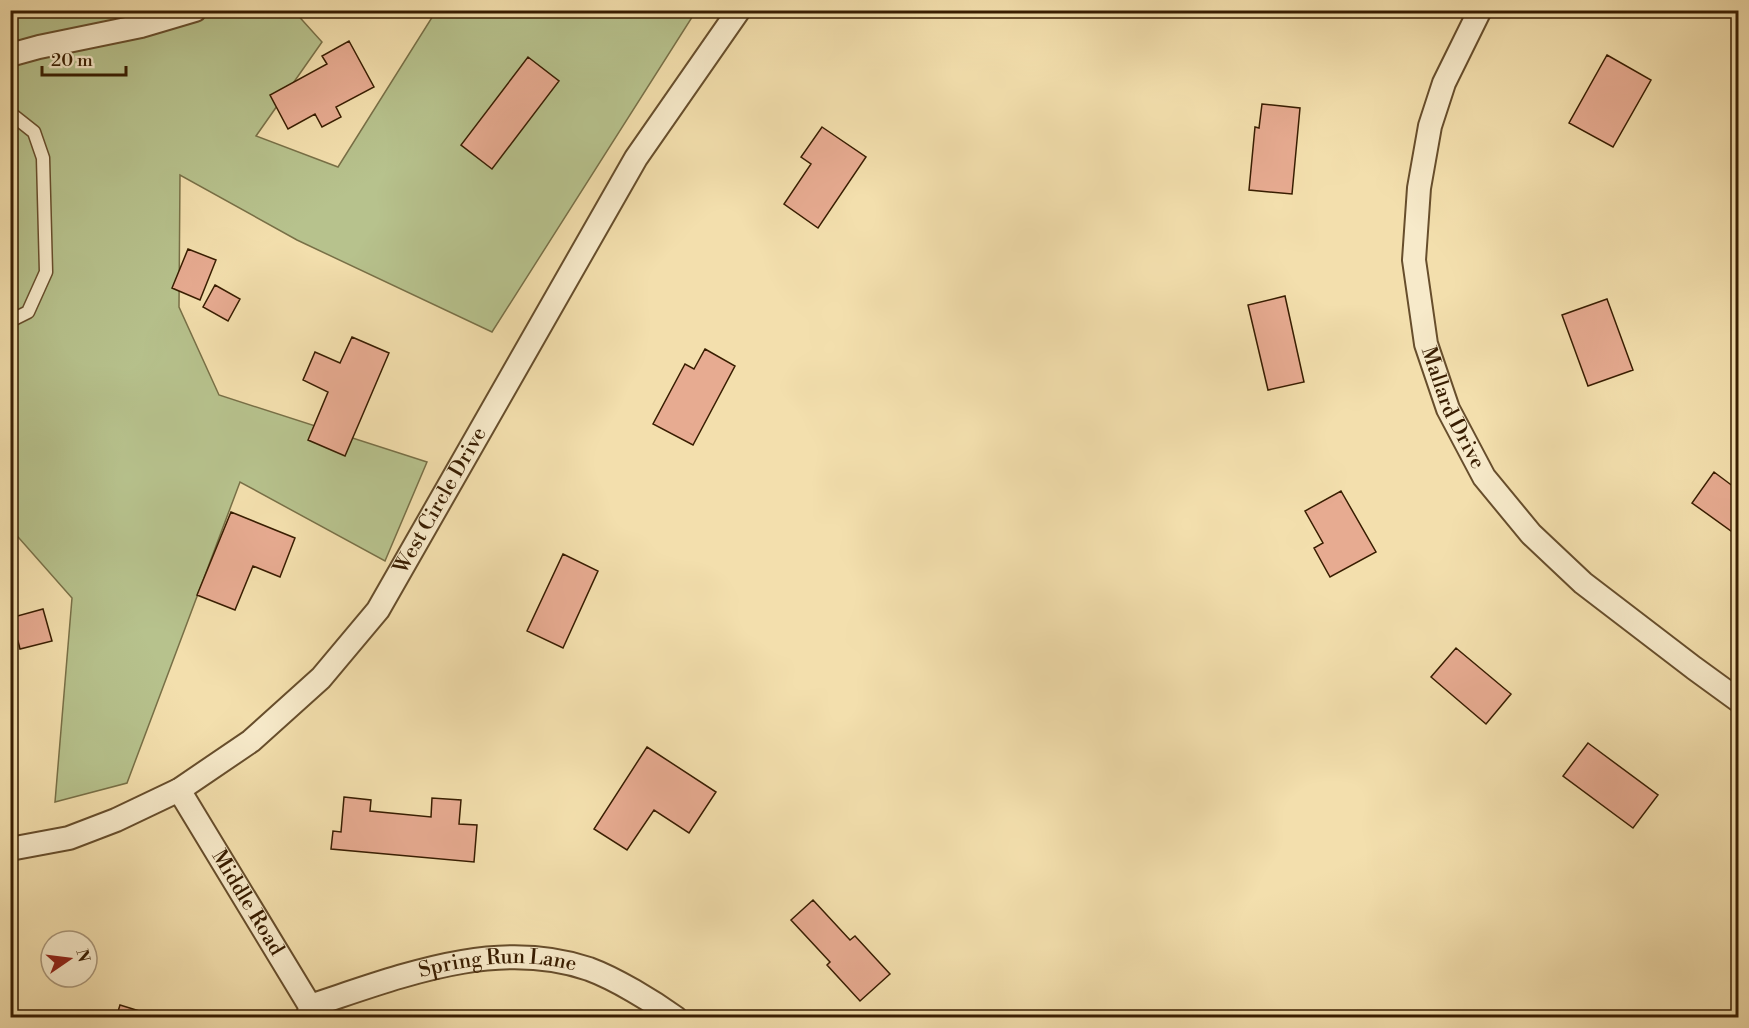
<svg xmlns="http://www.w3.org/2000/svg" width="1749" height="1028" viewBox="0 0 1749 1028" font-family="'Libre Bodoni',serif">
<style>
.green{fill:#b7c28d;stroke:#787047;stroke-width:1.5}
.building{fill:#e7ab91;stroke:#381d01;stroke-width:1.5}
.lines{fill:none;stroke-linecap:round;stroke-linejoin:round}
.lane-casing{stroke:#674e2c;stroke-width:15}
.street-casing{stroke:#674e2c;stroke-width:26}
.lane{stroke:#f7eaca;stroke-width:12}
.street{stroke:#f7eaca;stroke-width:22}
.labels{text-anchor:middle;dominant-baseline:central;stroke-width:4.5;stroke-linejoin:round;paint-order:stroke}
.street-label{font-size:21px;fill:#381d01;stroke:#f7eaca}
</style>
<rect width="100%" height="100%" fill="#f3dfad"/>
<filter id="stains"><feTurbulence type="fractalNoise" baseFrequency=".00333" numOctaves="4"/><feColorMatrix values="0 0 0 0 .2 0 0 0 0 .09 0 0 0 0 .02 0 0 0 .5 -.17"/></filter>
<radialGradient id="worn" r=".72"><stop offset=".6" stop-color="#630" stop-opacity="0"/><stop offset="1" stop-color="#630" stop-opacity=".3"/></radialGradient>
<!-- green -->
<path class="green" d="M10 11H294L322 42 256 136 338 167 436 11H696L492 332 297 240 180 175 179 307 219 395 427 462 385 561 240 482 127 783 55 802 72 598 11 529Z"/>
<!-- building -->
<path class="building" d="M349 41 374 87 336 107 341 117 322 127 315 114 288 129 270 95 327 64 322 56Z
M1607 55 1651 80 1613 147 1569 123Z
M528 57 559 81 492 169 461 145Z
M1262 104 1300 108 1292 194 1249 190 1255 127 1259 128Z
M822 127 866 157 818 228 784 204 811 164 801 157Z
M188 249 216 260 200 300 172 288Z
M215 285 240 299 228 321 203 307Z
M1285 296 1304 382 1268 390 1248 305Z
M1607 299 1633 370 1588 386 1562 315Z
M352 337 389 353 345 456 308 440 328 392 303 380 315 352 340 363Z
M705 349 735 366 693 445 653 424 685 364 694 369Z
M1714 472 1738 490V536L1692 503Z
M1341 491 1376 552 1330 577 1314 548 1323 543 1305 511Z
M231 512 295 538 280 577 253 566 235 610 197 595Z
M563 554 598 571 563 648 527 631Z
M43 609 52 641 20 649 18 641 10 643V618Z
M1456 648 1511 694 1486 724 1431 677Z
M1588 743 1658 795 1633 828 1563 776Z
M647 747 716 792 689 833 654 810 627 850 594 829Z
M344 797 371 800 370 811 431 817 432 798 461 800 459 824 477 825 474 862 331 849 333 831 341 832Z
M813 900 850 940 855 936 890 974 860 1001 827 965 830 962 791 920Z
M120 1005 162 1018H116Z"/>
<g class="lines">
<!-- lane casing -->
<g class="lane-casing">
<path id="lane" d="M10 113 34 132 43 158 46 272 28 312 10 321"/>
</g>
<!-- street casing -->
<g class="street-casing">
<g id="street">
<path id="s1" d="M1480 10 1444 83 1430 126 1419 188 1414 260 1426 344 1448 409 1484 477 1531 534 1583 583 1694 668 1738 700"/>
<path d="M10 55 39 47 141 26 195 10"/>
<path id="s2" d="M179 790 310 1006 308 1018"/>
<path id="s3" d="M10 849 69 838 116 820 179 790 251 741 321 678 378 610 636 158 739 10"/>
<path id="s4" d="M310 1006C399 977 495 937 589 969 616 979 652 1001 676 1018"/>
</g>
</g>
<!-- lane -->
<use href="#lane" class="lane"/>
<!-- street -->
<use href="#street" class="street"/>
</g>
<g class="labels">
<!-- street labels -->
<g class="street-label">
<text stroke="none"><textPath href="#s1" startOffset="416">Mallard Drive</textPath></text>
<text stroke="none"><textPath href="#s3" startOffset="576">West Circle Drive</textPath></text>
<text stroke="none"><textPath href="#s2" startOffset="132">Middle Road</textPath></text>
<text stroke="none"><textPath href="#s4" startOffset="194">Spring Run Lane</textPath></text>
</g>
</g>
<!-- margin -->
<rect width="1749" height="1028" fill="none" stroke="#f3dfad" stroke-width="36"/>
<rect x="12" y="12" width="1725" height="1004" fill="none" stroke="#381d01" stroke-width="3"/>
<rect x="18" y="18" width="1713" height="992" fill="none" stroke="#381d01" stroke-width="1.5"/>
<!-- north arrow -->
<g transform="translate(69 959) rotate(76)"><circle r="28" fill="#f7eaca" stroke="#ab987a" stroke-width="1.5"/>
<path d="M0-4.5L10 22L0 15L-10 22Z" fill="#8f2418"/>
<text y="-9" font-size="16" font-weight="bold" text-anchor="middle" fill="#381d01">N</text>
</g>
<!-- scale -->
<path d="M42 66v9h84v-9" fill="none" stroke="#381d01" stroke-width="3"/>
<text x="51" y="66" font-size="18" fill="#381d01" stroke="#f7eaca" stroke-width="4.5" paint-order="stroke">20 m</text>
<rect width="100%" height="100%" filter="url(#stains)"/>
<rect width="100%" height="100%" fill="url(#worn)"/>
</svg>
